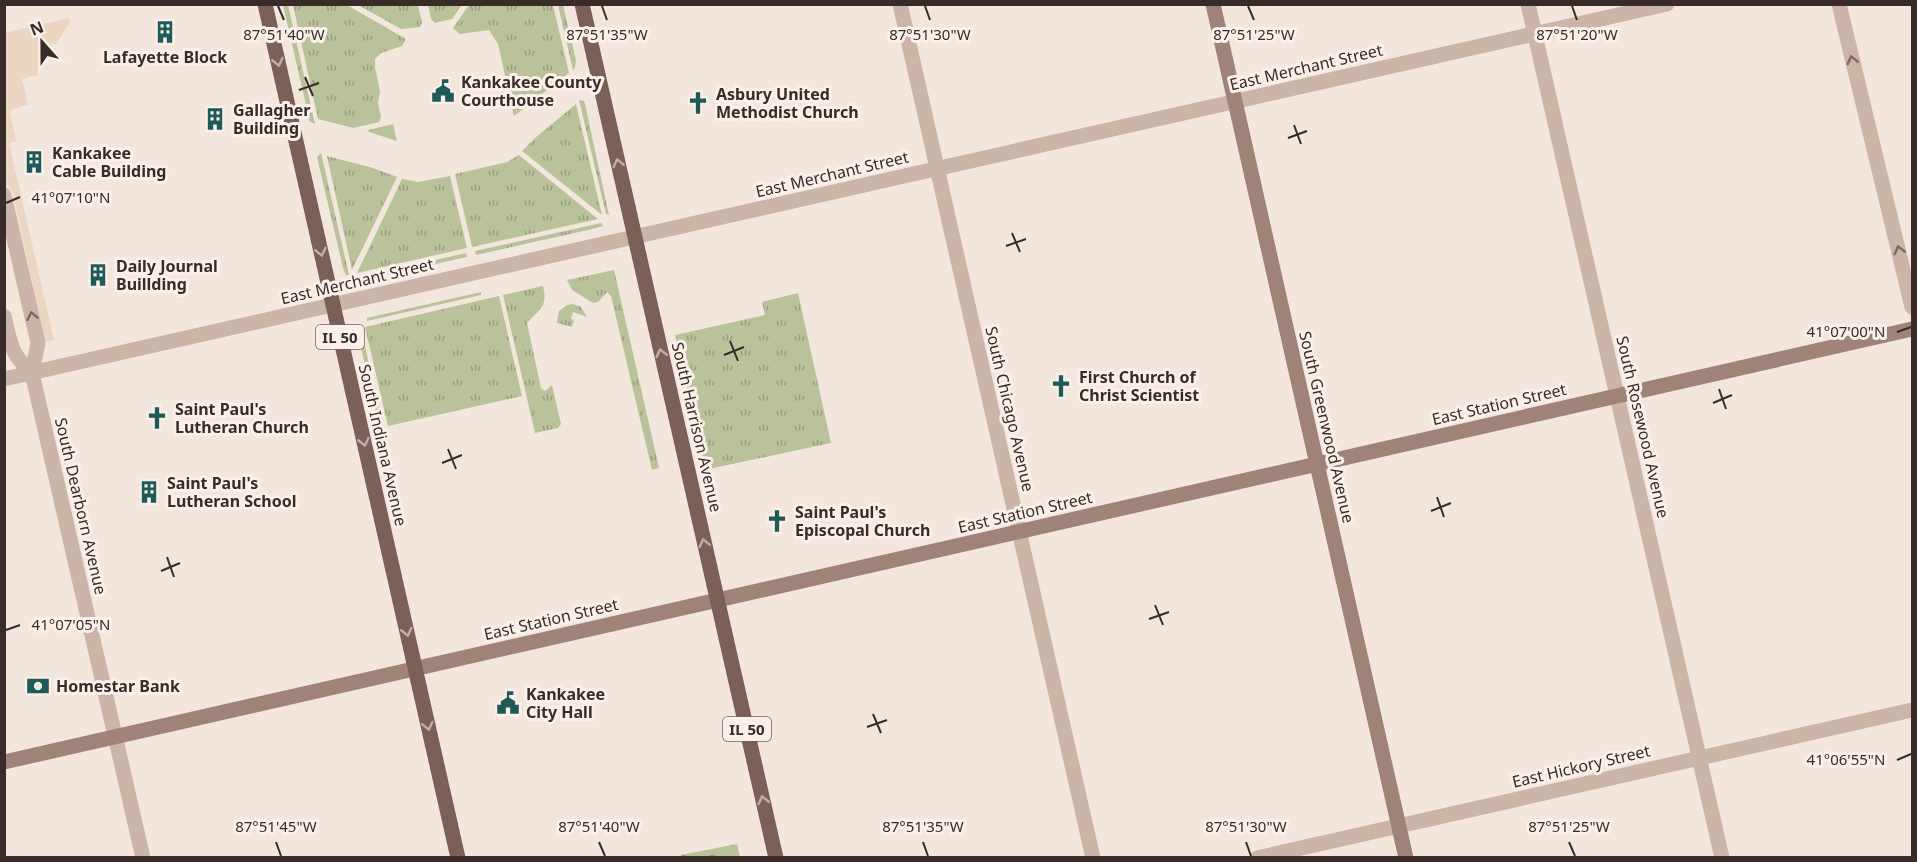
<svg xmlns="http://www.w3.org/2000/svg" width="1917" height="862" viewBox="0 0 1917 862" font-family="'Noto Sans',sans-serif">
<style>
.grass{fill:url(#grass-tufts)}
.park{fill:url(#park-crowns)}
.plaza{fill:#ebd5c3}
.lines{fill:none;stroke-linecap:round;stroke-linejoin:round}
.street{stroke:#cbb4a8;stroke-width:15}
.secondary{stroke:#9f8379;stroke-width:15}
.primary{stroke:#7a6059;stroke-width:15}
.oneway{stroke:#7a6962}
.oneway2{stroke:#c0afa8}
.ticks{fill:none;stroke:#382b28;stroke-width:2}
.labels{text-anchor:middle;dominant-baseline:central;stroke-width:6;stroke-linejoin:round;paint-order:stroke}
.shield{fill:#faf0e9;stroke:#726662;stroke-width:1.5}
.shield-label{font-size:15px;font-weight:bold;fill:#382b28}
.poi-label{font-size:16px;font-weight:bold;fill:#382b28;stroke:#faf0e9;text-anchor:start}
.street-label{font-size:16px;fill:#382b28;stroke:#faf0e9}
.ticks-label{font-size:15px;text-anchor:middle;fill:#382b28;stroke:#faf0e9;stroke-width:6;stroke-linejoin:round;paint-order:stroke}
</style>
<defs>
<pattern id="grass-tufts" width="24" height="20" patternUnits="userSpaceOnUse" patternTransform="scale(1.5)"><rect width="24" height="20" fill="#bac29c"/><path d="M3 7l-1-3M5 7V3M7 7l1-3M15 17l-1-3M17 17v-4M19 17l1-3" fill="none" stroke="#989e7f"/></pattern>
<pattern id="park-crowns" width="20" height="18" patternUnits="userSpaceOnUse" patternTransform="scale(1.5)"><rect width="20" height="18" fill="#bac29c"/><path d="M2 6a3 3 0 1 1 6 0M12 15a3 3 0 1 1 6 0" fill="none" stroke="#989e7f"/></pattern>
</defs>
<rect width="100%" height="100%" fill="#f3e6dc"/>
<!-- grass -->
<path class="grass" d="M283 5H288L315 124 309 121V118Z
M293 5H347L406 39 402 46 381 53 375 59V67L380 91 378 103 381 117 379 122 353 128 318 119Z
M358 5H418L422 23 420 27 401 29Z
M428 5V4L462 5 452 19 435 23 431 19Z
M469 5H553L569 73 514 116 498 44 489 30 460 34 453 28Z
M558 5H563L576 60 575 67 573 70Z
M579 100 584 101 585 104 609 215 606 214Z
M576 104 602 215 522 151 535 138Z
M393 124 397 141 369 132 368 130Z
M321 153 349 275H346L343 268 317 157Z
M519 155 598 219 472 247 455 174 507 162Z
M327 156 373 168 397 177 352 270Z
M450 176 467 248 357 273 402 179 418 182Z
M601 223 603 226 588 230 476 255 475 251Z
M466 253 467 257 358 281 357 278Z
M614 270 659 468 652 470 611 296 607 292 598 302 593 303 572 290 567 280Z
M543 286C548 307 540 309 527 323L541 388 545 391 552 385 561 424 558 428 535 433 503 295Z
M481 292V295L367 321V318Z
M798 293 831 443 704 470 675 335 765 315 762 302Z
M499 296 522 396 388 426 365 327Z
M573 304 581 307 587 317 573 312 571 319 574 320 572 327 557 323 559 311 567 305Z
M361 329 383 425 378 422 357 330Z"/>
<!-- park -->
<path class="park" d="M737 844 740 857H682L681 855Z"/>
<!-- plaza -->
<path class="plaza" d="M69 18 70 22 56 44 53 43 49 49 52 51 37 75 22 79 28 105 12 109 10 112 16 141 9 143 54 340 45 342 13 193 5 181 4 33Z"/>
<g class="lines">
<!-- street -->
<path class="street" d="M900 4 1093 858
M1528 4 1722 858
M1839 4 1912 307
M4 195 38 343 32 373 143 858
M4 316C10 342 11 355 32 373
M4 379 1667 4
M1257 858 1912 710"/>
<!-- secondary -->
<path class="secondary" d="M1213 4 1406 858
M4 762 1912 329"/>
<!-- primary -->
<path class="primary" d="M265 4 458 858
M582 4 776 858"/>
</g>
<!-- one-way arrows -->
<defs><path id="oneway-chevron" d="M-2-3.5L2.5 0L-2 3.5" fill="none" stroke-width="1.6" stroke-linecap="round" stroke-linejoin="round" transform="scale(1.5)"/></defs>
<g class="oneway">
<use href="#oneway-chevron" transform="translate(1852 60) rotate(-104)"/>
<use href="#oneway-chevron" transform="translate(1899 250) rotate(-104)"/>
<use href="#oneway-chevron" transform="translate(32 316) rotate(-102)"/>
</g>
<g class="oneway2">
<use href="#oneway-chevron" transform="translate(278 62) rotate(77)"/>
<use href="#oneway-chevron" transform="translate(618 163) rotate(-103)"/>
<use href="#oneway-chevron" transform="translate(321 252) rotate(77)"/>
<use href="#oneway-chevron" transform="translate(661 353) rotate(-103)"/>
<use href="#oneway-chevron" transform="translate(364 442) rotate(77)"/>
<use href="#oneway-chevron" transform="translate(704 543) rotate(-103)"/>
<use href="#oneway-chevron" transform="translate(407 632) rotate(77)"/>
<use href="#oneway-chevron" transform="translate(428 726) rotate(77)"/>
<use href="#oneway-chevron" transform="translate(763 800) rotate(-103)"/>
</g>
<!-- ticks -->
<path class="ticks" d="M278 6 284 20M602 6 607 20M925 6 930 20M1248 6 1254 20M1572 6 1577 20M305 77 313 96M299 90 319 83M1294 125 1301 144M1288 138 1307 131M6 203 20 197M1012 233 1020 252M1006 246 1026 239M1897 332 1911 327M730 341 738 361M724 355 744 347M1719 389 1726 409M1713 403 1732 395M448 449 456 469M442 463 462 455M1437 497 1444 517M1431 511 1451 503M167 557 174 577M161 571 180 563M1155 605 1163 625M1149 619 1169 612M6 630 20 625M873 714 881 733M867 727 887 720M1897 760 1911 754M276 842 281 856M599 842 605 856M923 842 928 856M1246 842 1251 856M1569 842 1575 856"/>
<!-- icons -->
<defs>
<g id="building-bare" transform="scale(1.8)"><path d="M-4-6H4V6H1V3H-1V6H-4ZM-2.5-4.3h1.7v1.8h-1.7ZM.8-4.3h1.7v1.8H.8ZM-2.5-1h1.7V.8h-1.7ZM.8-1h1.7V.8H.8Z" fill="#1d5a58" stroke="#faf0e9" stroke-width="2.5" paint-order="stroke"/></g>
<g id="civic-bare" transform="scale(1.8)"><path d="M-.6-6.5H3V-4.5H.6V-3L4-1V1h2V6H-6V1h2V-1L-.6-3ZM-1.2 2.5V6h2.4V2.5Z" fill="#1d5a58" stroke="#faf0e9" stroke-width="2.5" paint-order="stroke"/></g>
<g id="church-bare" transform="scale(1.8)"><path d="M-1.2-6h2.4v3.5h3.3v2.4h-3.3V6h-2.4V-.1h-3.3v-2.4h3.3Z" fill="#1d5a58" stroke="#faf0e9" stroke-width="2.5" paint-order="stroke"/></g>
<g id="bank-bare" transform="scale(1.8)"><path d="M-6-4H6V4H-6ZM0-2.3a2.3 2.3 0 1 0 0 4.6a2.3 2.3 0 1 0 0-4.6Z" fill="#1d5a58" stroke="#faf0e9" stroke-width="2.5" paint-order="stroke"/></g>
</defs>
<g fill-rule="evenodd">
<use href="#building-bare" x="165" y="32"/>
<use href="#civic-bare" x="443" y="91"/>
<use href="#church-bare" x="698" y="103"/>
<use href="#building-bare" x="215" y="119"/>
<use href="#building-bare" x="34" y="162"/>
<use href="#building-bare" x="98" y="275"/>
<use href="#church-bare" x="1061" y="386"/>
<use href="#church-bare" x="157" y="418"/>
<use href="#building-bare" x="149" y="492"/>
<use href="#church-bare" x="777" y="521"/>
<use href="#bank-bare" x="38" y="686"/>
<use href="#civic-bare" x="508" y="703"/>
</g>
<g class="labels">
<!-- shield labels -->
<g class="shield">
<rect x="316" y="325" width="48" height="24" rx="4.5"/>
<rect x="723" y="717" width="48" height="24" rx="4.5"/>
</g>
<g class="shield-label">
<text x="340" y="337">IL 50</text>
<text x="747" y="729">IL 50</text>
</g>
<!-- poi labels -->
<g class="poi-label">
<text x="165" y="57" text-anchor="middle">Lafayette Block</text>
<text x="461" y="82">Kankakee County<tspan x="461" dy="18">Courthouse</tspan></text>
<text x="716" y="94">Asbury United<tspan x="716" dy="18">Methodist Church</tspan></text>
<text x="233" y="110">Gallagher<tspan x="233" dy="18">Building</tspan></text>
<text x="52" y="153">Kankakee<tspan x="52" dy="18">Cable Building</tspan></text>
<text x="116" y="266">Daily Journal<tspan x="116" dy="18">Buillding</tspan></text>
<text x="1079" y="377">First Church of<tspan x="1079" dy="18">Christ Scientist</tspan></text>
<text x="175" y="409">Saint Paul's<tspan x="175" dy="18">Lutheran Church</tspan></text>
<text x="167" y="483">Saint Paul's<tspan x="167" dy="18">Lutheran School</tspan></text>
<text x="795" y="512">Saint Paul's<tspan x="795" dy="18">Episcopal Church</tspan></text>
<text x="56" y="686">Homestar Bank</text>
<text x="526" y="694">Kankakee<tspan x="526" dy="18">City Hall</tspan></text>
</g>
<!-- street labels -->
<g class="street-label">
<text transform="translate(1306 67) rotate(-13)">East Merchant Street</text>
<text transform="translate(832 174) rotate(-13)">East Merchant Street</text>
<text transform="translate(357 281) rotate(-13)">East Merchant Street</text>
<text transform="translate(1499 404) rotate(-13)">East Station Street</text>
<text transform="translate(1010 409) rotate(77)">South Chicago Avenue</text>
<text transform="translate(697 427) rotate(77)">South Harrison Avenue</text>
<text transform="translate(1327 427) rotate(77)">South Greenwood Avenue</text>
<text transform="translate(1643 427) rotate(77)">South Rosewood Avenue</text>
<text transform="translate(383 445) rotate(77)">South Indiana Avenue</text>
<text transform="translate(81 506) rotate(77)">South Dearborn Avenue</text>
<text transform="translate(1025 512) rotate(-13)">East Station Street</text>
<text transform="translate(551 619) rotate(-13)">East Station Street</text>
<text transform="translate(1581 766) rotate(-13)">East Hickory Street</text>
</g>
</g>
<g class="ticks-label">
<text x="284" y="40">87°51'40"W</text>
<text x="607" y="40">87°51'35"W</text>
<text x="930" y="40">87°51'30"W</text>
<text x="1254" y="40">87°51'25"W</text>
<text x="1577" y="40">87°51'20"W</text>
<text x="71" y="203">41°07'10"N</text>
<text x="1846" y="337">41°07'00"N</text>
<text x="71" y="630">41°07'05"N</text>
<text x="1846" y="765">41°06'55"N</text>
<text x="276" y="832">87°51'45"W</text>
<text x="599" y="832">87°51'40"W</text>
<text x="923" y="832">87°51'35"W</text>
<text x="1246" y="832">87°51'30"W</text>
<text x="1569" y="832">87°51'25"W</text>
</g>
<!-- border -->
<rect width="1917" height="862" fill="none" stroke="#382b28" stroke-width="12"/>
<!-- north arrow -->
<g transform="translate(42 42) rotate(339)" stroke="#faf0e9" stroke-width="4.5" paint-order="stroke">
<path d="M0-4.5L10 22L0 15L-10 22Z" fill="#382b28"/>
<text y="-9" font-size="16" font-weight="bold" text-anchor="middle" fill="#382b28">N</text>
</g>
</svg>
